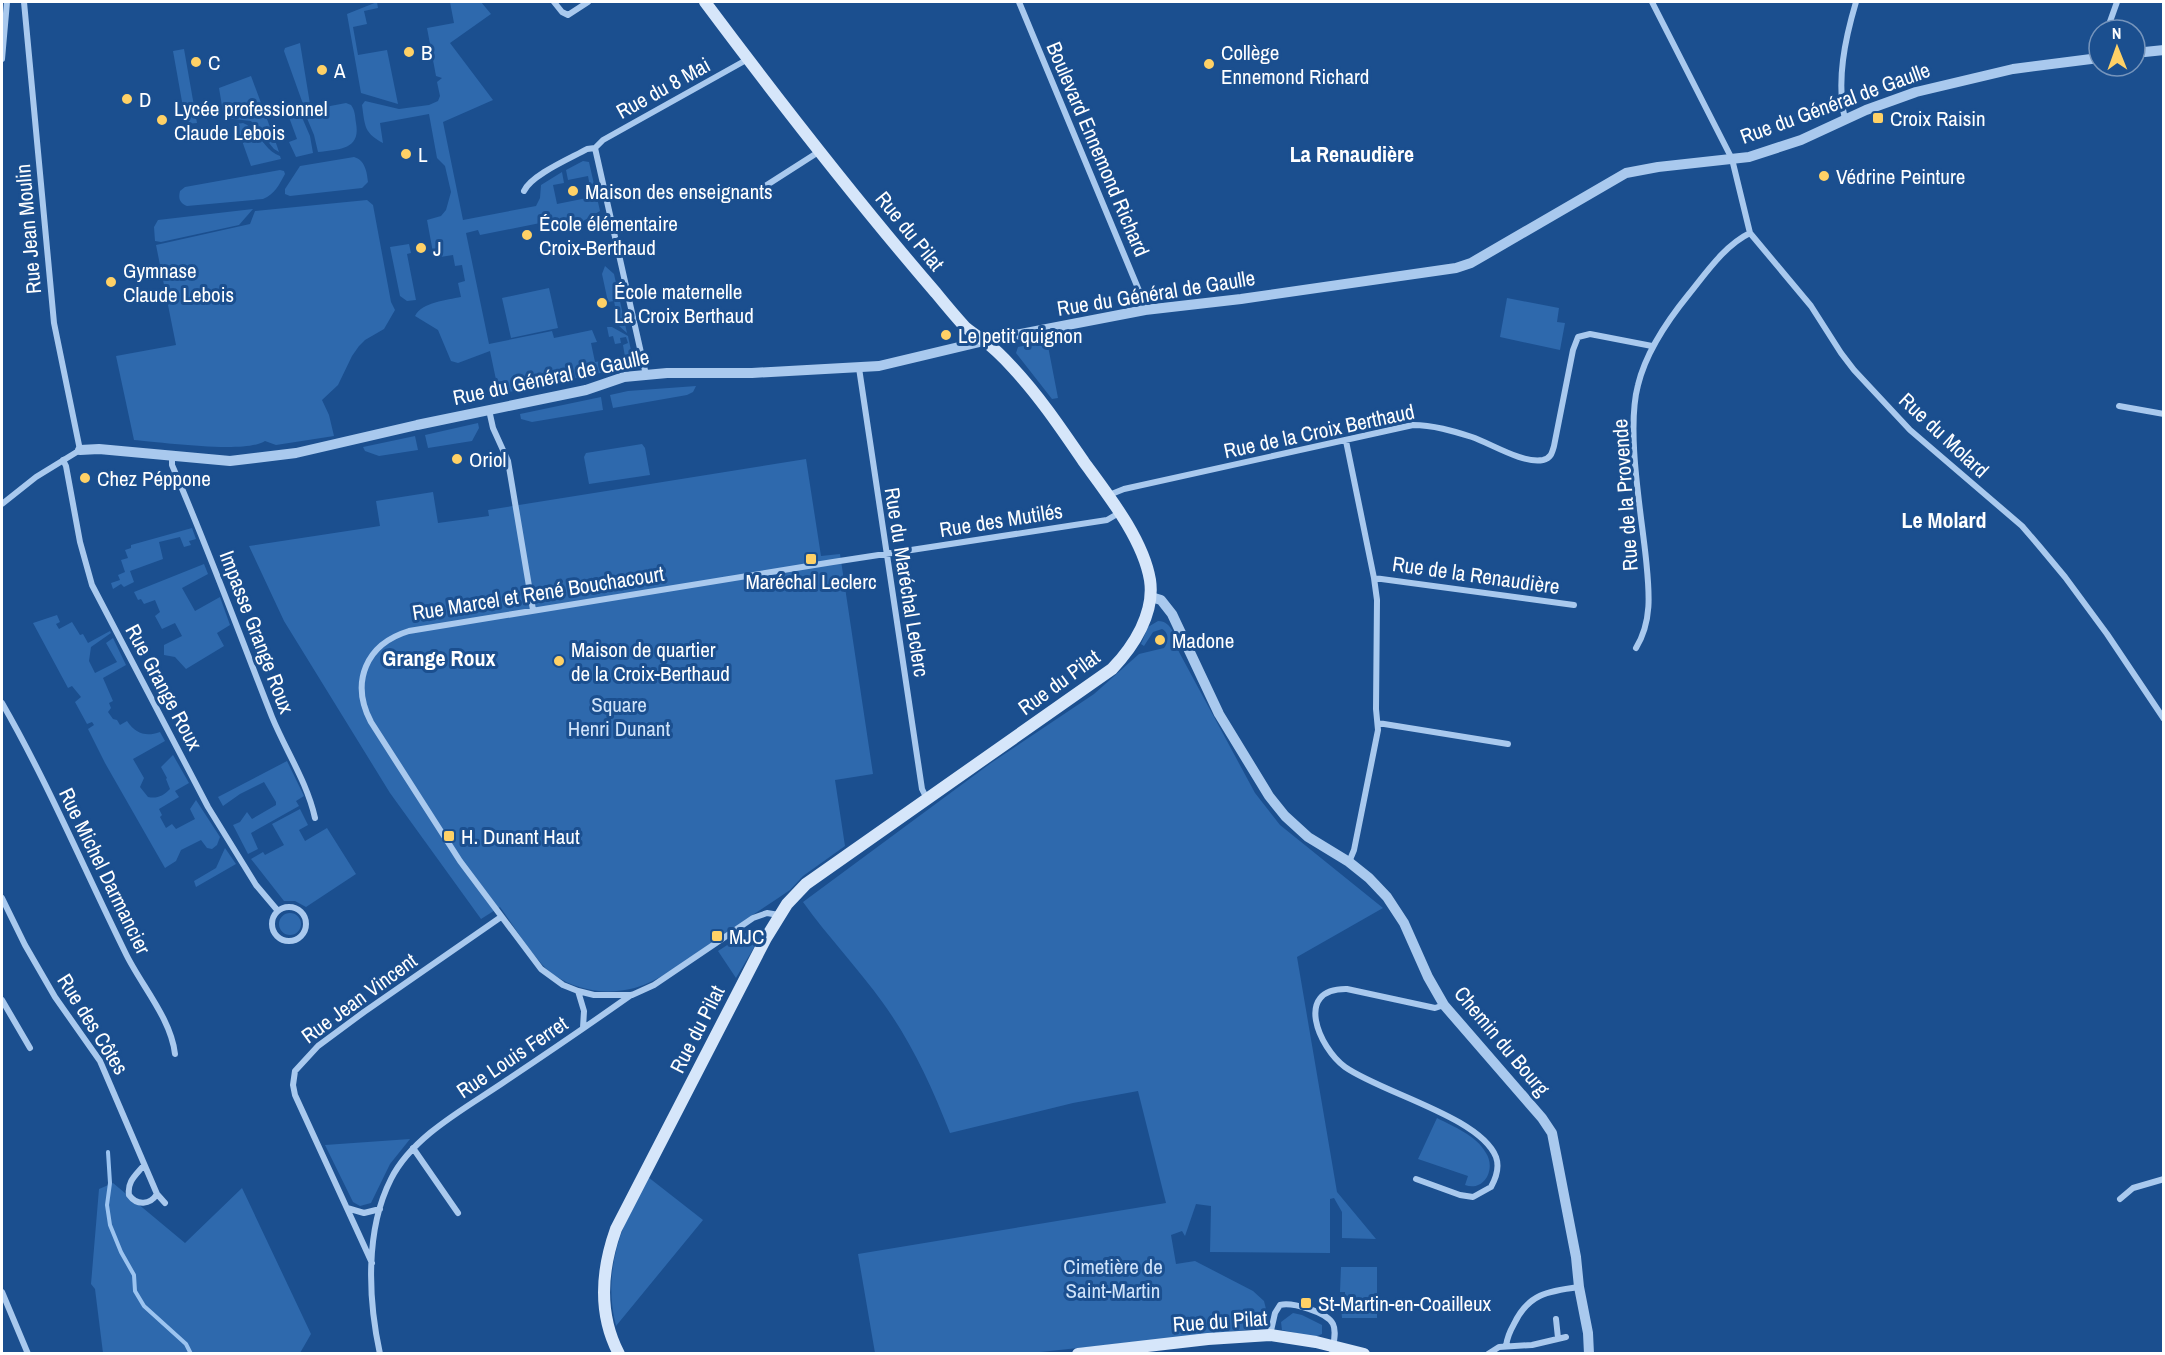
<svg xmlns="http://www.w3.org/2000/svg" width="2165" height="1355" viewBox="0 0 2165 1355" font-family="'Archivo Narrow',sans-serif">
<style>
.green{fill:#2e69ad}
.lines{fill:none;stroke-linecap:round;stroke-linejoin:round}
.stream{stroke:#9cc4f0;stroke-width:4}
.minor{stroke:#a9c9ee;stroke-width:6}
.tertiary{stroke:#a9c9ee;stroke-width:10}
.secondary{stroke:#d6e6fa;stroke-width:12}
.poi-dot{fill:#ffd166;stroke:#1b4f8f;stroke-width:2}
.labels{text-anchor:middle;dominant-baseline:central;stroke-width:6;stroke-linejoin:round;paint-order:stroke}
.poi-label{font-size:21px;fill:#fff;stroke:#1b4f8f;text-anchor:start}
.street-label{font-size:21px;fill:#fff;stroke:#1b4f8f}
.park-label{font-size:21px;fill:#cfe3fa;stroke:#1b4f8f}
.neighbourhood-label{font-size:22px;font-weight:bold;fill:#fff;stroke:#1b4f8f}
</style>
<rect width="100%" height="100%" fill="#1b4f8f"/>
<!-- green -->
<path class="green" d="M377 2 378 8 364 11 367 24 353 27 358 55 387 50 398 104 361 93 347 14Z
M450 2H481L491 14 450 43 493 100 443 122 463 220 536 206 540 198 541 185 562 172 564 183 553 185 557 204 592 197 588 176 568 180 566 170 583 161 589 162 600 211 573 227 570 217 480 235 478 230 466 233 489 344 552 331 554 338 592 330 597 342 591 343 595 362 608 360 609 363 610 360 625 357 623 345 628 343 626 337 620 338 621 343 615 344 613 336 609 337 607 327H612L628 336 633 360 629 367 499 394 490 351 458 363 451 361 438 330 415 316C422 302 447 300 461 297L458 283 465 281 462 265 455 266 453 255 434 258 427 220 441 216 446 210 451 192 445 166 437 158 429 114 380 123 383 143C364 133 365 126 362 105L365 101 399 109 429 105 438 101 440 96 437 82 442 78 436 76 427 28 454 23Z
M300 43 310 104H303L284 51 285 48Z
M184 49 197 123 186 124 173 51Z
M251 76 277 146 279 152 274 149 251 121 224 118 219 88Z
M346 103 351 105C355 110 355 116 356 123 361 150 339 149 318 152L314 135 304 111Z
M295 106 298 108 310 136 313 153 296 157 289 142 297 139 286 109Z
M243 123C259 129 263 150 280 156L281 159 251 166 236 124Z
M354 157C365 160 367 172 368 182L362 188 290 196 285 194V189L300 166Z
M280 170 284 171 285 174C279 185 275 194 263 199L187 206C180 203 178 199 180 191L185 187Z
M367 200 373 205 391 302 395 310 384 329 365 340 359 346 352 356 338 385 322 400 329 415 334 436 276 445 265 441C245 454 161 442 134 440L116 356 176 345 156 245 250 224 255 211Z
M253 209 239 225 161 242 155 241 154 227 158 220Z
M409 244 411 253 407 254 416 300 407 301 400 296 390 247Z
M605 266 614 274 627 333 619 326 614 301 608 302 602 274Z
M549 288 558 328 511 338 502 298Z
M1507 298 1559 308 1557 322 1565 323 1560 350 1500 337Z
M1047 341 1058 398 1052 399 1016 353 1018 347Z
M696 386 693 392 687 395 613 408 610 395 628 391Z
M601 397 603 410 532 422 521 419 520 414Z
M478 423 479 428 472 441 428 448 425 435Z
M415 436 418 450 379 456 365 451 363 447Z
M642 444 645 448 650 475 589 484 584 457 586 453Z
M806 459 821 556 840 554 873 774 835 780 845 846 803 876 790 890C759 911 728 931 698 952 677 966 655 984 630 989 605 995 576 990 554 975 536 963 514 926 500 907L481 919 390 793 284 621 249 546 380 526 376 501 433 492 438 523 489 516 488 510Z
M192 528 196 539 189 541 191 545 184 547 180 537 159 542 163 559 130 571 134 582 124 587 121 584 113 589 111 583 120 580 118 575 125 572 121 560 128 558 125 550 131 548V545Z
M204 564 208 574 182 588 195 611 220 597 230 625 217 633 224 646 186 669 175 657 164 655V645L182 636 175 623 162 629 155 616 160 612 155 600 144 604 141 599 138 600 134 592Z
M57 615 60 622 56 624 59 629 72 622 80 635 83 634 88 643 110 631 111 633 91 647 89 661 95 673 117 662 106 643 113 638 126 665 103 678 113 701 109 703 111 708 108 712 113 719 117 720 120 725 127 721C136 734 146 737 160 732L165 741 133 759 144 778 140 787 148 797C157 799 163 796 170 789L166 779 167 778 161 767 173 755 189 783 175 791 179 797 159 809 162 815 160 817 166 828 172 824 176 829 195 819 190 809 196 800 220 837 217 845 212 849 207 848 201 840 181 850 176 861 165 868 105 763 88 729 94 725 92 722 87 724 75 702 81 697 72 686 68 688 33 623Z
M1158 621C1173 621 1176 640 1179 652L1255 793 1280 825 1383 908 1297 957 1337 1192 1376 1239 1342 1238V1212L1334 1198 1330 1199V1253L1210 1252 1211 1206 1196 1204 1185 1236 1182 1231 1171 1235 1176 1264 1195 1261 1253 1291 1264 1301 1266 1309V1320L1255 1329 1022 1354 875 1353 858 1254 1166 1203 1138 1091 1073 1103 950 1133C932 1087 912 1043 883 1003 858 968 828 937 803 902L991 763 1094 694 1139 654 1164 648C1168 643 1170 633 1162 629L1153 632 1144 646 1141 644 1148 627Z
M287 761 304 796 296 801 299 806 251 833 258 849 248 854 233 825 240 822 247 812 252 819 276 805V802L264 782 240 794 223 806 218 797Z
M300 809 308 825 299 830 305 841 327 828 356 874 306 907 295 901H284L251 859 263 852 265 855 284 845 272 824Z
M225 848 236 864 196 887 194 881 216 868Z
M279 924a11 11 0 1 1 22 0a11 11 0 1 1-22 0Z
M749 931 755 934 756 944 736 978 718 951Z
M1437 1118C1454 1127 1476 1135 1486 1153 1496 1168 1485 1192 1465 1185L1468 1176 1418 1159Z
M410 1139 390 1164 371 1203 360 1206 353 1202 325 1145Z
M648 1177 703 1220 616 1326C602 1271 621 1224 648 1177Z
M113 1183 185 1243 242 1188 311 1334 300 1353H103L95 1289 91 1284 99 1189Z
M1341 1267H1377V1318H1342L1341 1308H1345V1292H1340Z
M1293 1313 1302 1315 1322 1325V1334L1315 1337 1282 1330 1281 1322Z"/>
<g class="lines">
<!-- stream -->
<path class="stream" d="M108 1152 110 1183 107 1205 110 1225 121 1252 134 1275 135 1291 144 1306 186 1344 191 1354"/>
<!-- minor -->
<path class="minor" d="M554 2 562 12 568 15 588 2
M1019 2 1140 293 1145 310
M1652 2 1732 159 1750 233 1811 306 1841 353 1854 370 1910 430 2022 526 2040 547 2065 577 2107 634 2164 719
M2107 30 2117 2
M2 59 7 2
M1845 119C1836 81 1845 39 1856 2
M595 148 646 375
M524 191C531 175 571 158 587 149L595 148 603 140 748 59
M735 193 756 192 820 151
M859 368 922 789 927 799
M2119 406 2164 414
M489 410 493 428 508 461 533 610
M1346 441 1374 578 1377 600 1376 709 1378 730 1354 850 1349 862
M172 456V465C208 548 239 633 272 717 286 751 307 782 315 818
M63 460 66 466 80 542 92 585 208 807 256 885 278 911
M1109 495 1124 489 1413 425C1433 425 1453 431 1472 437 1492 444 1523 464 1543 460 1551 458 1552 453 1554 446L1573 350 1578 337 1590 334 1652 346
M2 504 36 477 80 450 54 323 24 2
M1374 578 1574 605
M1636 648C1653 620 1649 590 1646 559 1641 511 1626 430 1638 385 1646 352 1667 321 1689 294 1706 273 1725 245 1750 233
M2 703C48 783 84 869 125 952 140 984 171 1018 175 1054
M1378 723 1508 744
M2 898 25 945 55 997 100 1061 157 1194 165 1203
M272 924a17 17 0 1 1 34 0a17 17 0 1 1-34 0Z
M779 915 767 913 753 918 654 985 632 995H594L578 991 563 985 541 969 460 861 371 722C350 682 366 644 409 631L833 562 1107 520 1119 513
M578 991 584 1011 583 1028
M2 1000 30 1048
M413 1148 458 1213
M144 1165C136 1175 127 1181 129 1195 137 1206 150 1205 157 1194
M1416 1179 1460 1195 1473 1197 1491 1187C1496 1178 1500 1168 1496 1157 1480 1117 1382 1093 1345 1067 1319 1048 1293 988 1347 989L1435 1008 1444 1005
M2120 1199 2133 1188 2164 1179
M347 1208 364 1213 380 1209
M372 1263 295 1095 293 1085 295 1071 318 1046 364 1012 501 917
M2 1292 28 1354
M1556 1319 1558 1338
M1270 1335 1275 1313 1280 1305C1292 1302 1327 1312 1333 1324 1337 1332 1333 1345 1332 1354
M1506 1346C1507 1338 1510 1331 1514 1324 1528 1294 1548 1291 1579 1287
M380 1354C368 1299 365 1230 391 1179 413 1135 468 1107 507 1080 549 1052 590 1024 631 995
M1488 1354 1499 1347 1532 1345 1566 1337"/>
<!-- tertiary -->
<path class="tertiary" d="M2135 53 2164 50
M80 450 99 449 230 461 296 453 417 425 586 390 624 377 667 373H752L879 366 984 341 1145 310 1241 299 1456 268 1471 263 1626 173 1658 167 1749 157 1801 140 1866 110 1916 92 2013 69 2099 58
M1151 597 1161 600 1172 614 1219 714 1269 796 1285 816 1308 837 1349 862 1369 878 1387 897 1404 923 1428 977 1444 1005 1542 1118 1552 1133 1576 1257 1579 1287 1588 1333 1589 1354"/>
<!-- secondary -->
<path class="secondary" d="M619 1354C598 1314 601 1271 616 1229L766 938 787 904 806 884 1112 669C1134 646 1155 613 1150 580 1143 539 1108 495 1084 462 1062 430 1040 397 1013 368 1004 358 994 348 983 340 977 336 971 332 965 327 955 316 945 304 936 293 855 199 779 101 705 2
M1078 1354 1208 1339 1270 1335 1316 1342 1364 1354"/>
</g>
<!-- markers -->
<g class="poi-dot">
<circle cx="409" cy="52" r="6"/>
<circle cx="196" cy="62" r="6"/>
<circle cx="1209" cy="64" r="6"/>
<circle cx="322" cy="70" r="6"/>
<circle cx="127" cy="99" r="6"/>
<rect x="1872" y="112" width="12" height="12" rx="3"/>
<circle cx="162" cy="120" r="6"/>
<circle cx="406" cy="154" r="6"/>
<circle cx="1824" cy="176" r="6"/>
<circle cx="573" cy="191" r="6"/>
<circle cx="527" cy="235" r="6"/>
<circle cx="421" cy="248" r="6"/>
<circle cx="111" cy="282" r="6"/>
<circle cx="602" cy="303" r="6"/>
<circle cx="946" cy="335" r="6"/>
<circle cx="457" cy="459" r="6"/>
<circle cx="85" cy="478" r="6"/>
<rect x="805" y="553" width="12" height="12" rx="3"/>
<circle cx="1160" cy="640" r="6"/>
<circle cx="559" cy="661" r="6"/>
<rect x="443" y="830" width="12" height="12" rx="3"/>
<rect x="711" y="930" width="12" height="12" rx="3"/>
<rect x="1300" y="1297" width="12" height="12" rx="3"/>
</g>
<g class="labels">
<!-- poi labels -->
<g class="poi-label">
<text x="421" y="52">B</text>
<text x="1221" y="52">Collège<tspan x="1221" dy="24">Ennemond Richard</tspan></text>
<text x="208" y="62">C</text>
<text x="334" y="70">A</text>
<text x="139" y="99">D</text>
<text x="174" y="108">Lycée professionnel<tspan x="174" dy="24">Claude Lebois</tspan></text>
<text x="1890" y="118">Croix Raisin</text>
<text x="418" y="154">L</text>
<text x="1836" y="176">Védrine Peinture</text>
<text x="585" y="191">Maison des enseignants</text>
<text x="539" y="223">École élémentaire<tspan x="539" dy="24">Croix-Berthaud</tspan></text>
<text x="433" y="248">J</text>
<text x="123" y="270">Gymnase<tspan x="123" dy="24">Claude Lebois</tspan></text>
<text x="614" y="291">École maternelle<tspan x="614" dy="24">La Croix Berthaud</tspan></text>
<text x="958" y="335">Le petit quignon</text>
<text x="469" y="459">Oriol</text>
<text x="97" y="478">Chez Péppone</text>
<text x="811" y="581" text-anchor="middle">Maréchal Leclerc</text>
<text x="1172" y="640">Madone</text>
<text x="571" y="649">Maison de quartier<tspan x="571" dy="24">de la Croix-Berthaud</tspan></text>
<text x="461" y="836">H. Dunant Haut</text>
<text x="729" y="936">MJC</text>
<text x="1318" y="1303">St-Martin-en-Coailleux</text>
</g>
<!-- street labels -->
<g class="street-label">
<text transform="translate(663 88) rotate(-29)">Rue du 8 Mai</text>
<text transform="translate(1835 103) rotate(-20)">Rue du Général de Gaulle</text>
<text transform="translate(1098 149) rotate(67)">Boulevard Ennemond Richard</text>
<text transform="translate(28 229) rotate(-95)">Rue Jean Moulin</text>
<text transform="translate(910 231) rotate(51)">Rue du Pilat</text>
<text transform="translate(1156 293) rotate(-9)">Rue du Général de Gaulle</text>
<text transform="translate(551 377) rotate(-12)">Rue du Général de Gaulle</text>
<text transform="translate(1319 431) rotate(-12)">Rue de la Croix Berthaud</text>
<text transform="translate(1944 435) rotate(43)">Rue du Molard</text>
<text transform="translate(1625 495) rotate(-94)">Rue de la Provende</text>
<text transform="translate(1001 520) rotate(-9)">Rue des Mutilés</text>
<text transform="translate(1476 575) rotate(8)">Rue de la Renaudière</text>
<text transform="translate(907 582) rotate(81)">Rue du Maréchal Leclerc</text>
<text transform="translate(538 593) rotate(-9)">Rue Marcel et René Bouchacourt</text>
<text transform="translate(257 632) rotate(69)">Impasse Grange Roux</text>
<text transform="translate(1059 682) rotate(-36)">Rue du Pilat</text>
<text transform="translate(164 687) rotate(62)">Rue Grange Roux</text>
<text transform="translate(105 871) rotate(64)">Rue Michel Darmancier</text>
<text transform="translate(359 998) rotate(-36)">Rue Jean Vincent</text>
<text transform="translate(93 1024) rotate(58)">Rue des Côtes</text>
<text transform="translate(697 1029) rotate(-63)">Rue du Pilat</text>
<text transform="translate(1502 1041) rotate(50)">Chemin du Bourg</text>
<text transform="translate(512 1057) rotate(-34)">Rue Louis Ferret</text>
<text transform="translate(1220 1321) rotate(-4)">Rue du Pilat</text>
</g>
<!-- park labels -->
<g class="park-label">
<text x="619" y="704">Square<tspan x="619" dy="24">Henri Dunant</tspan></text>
<text x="1113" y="1266">Cimetière de<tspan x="1113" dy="24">Saint-Martin</tspan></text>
</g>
<!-- neighbourhood labels -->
<g class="neighbourhood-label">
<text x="1352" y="154">La Renaudière</text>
<text x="1944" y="520">Le Molard</text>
<text x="439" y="658">Grange Roux</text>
</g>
</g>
<!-- border -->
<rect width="2165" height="1355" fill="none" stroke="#ffffff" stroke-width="6"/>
<!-- north arrow -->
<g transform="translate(2117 48) rotate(359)"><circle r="28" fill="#1b4f8f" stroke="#7695bc" stroke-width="1.5"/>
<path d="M0-4.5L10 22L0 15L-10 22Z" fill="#ffd166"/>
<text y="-9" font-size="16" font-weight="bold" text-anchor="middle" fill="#ffffff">N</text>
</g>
</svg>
